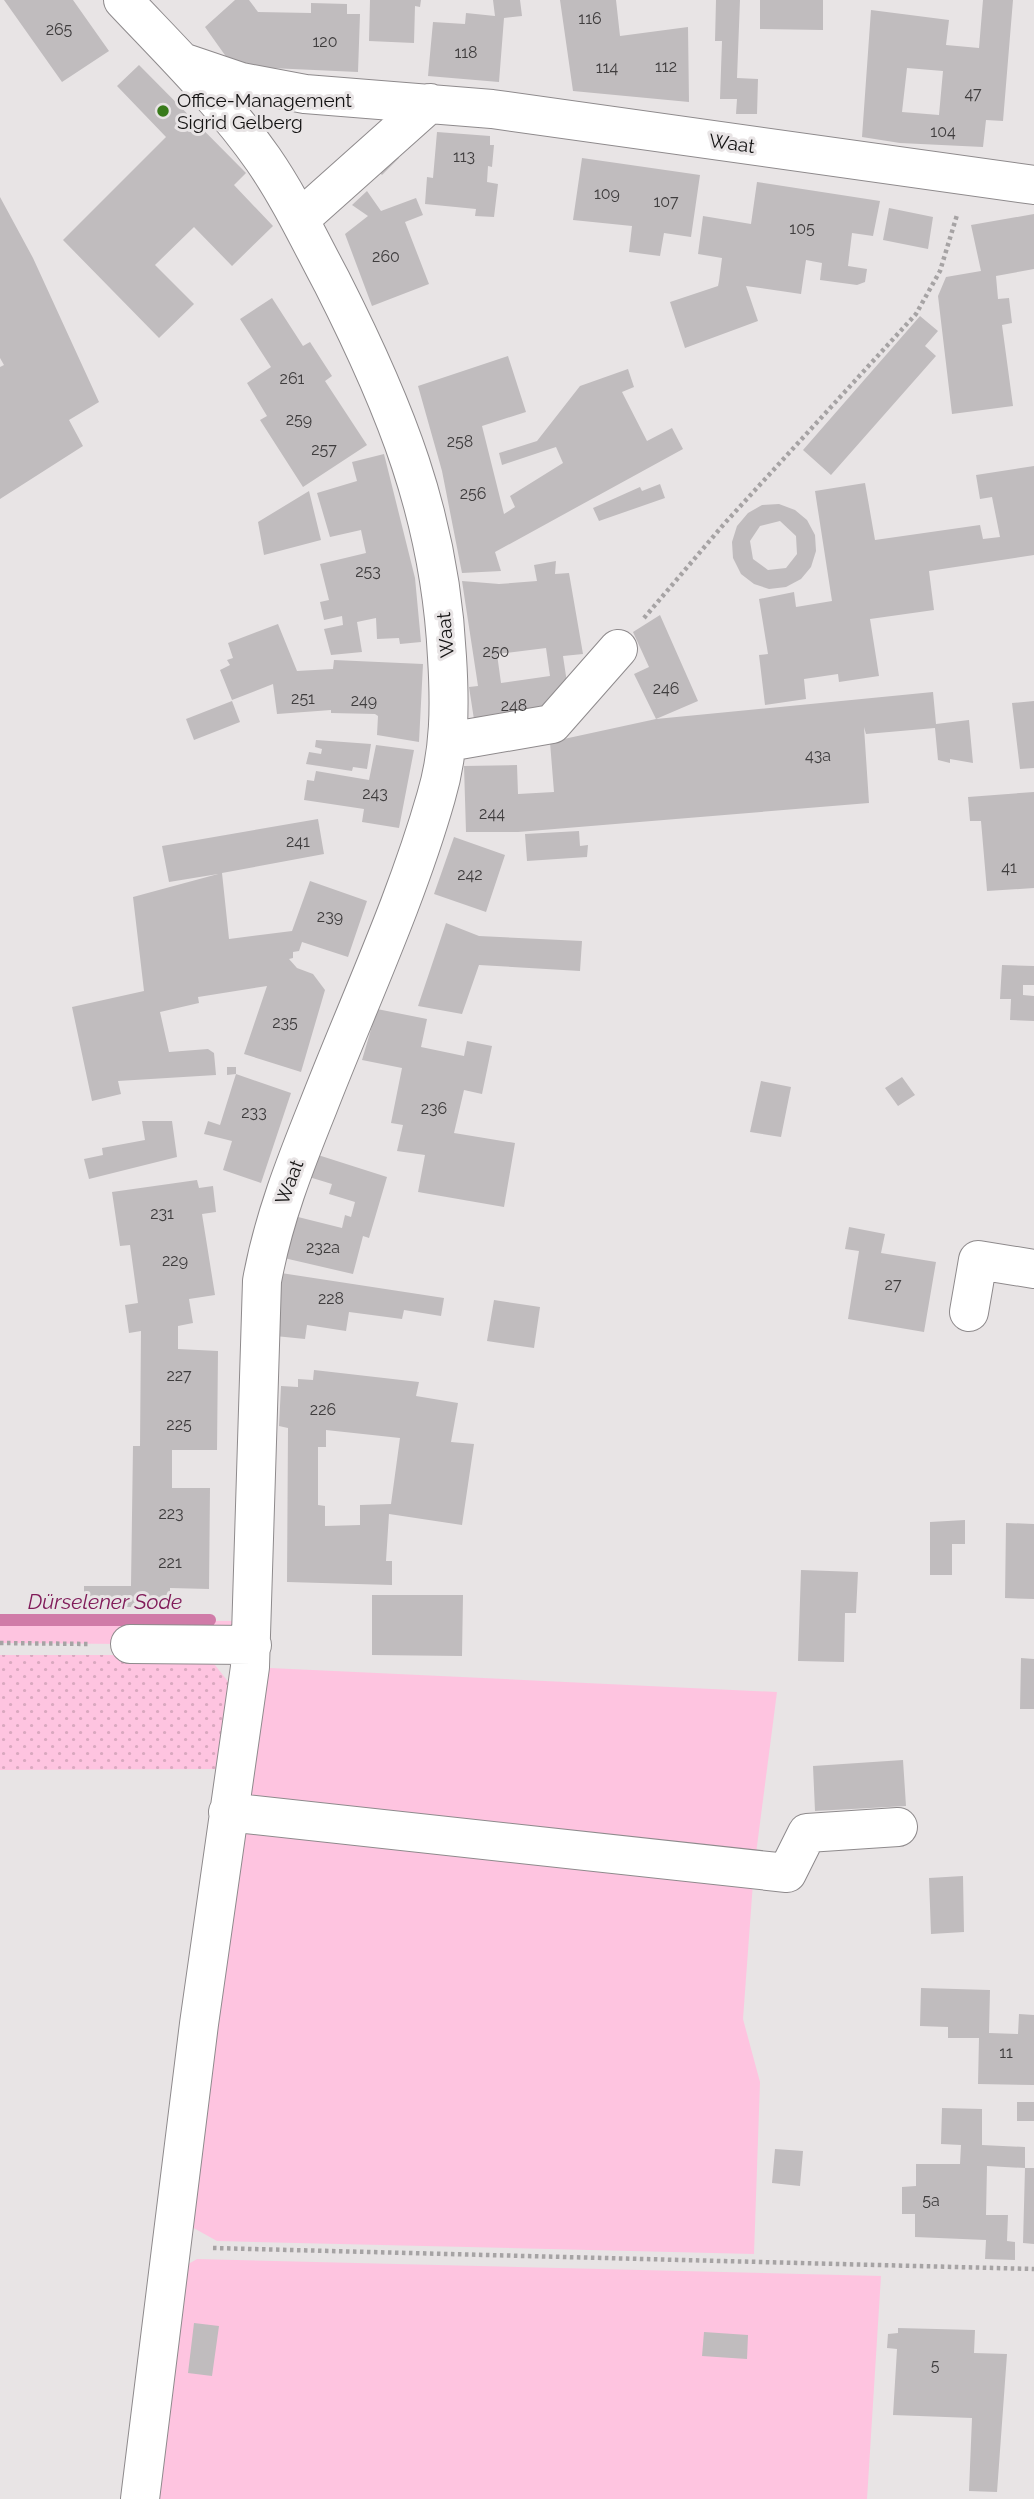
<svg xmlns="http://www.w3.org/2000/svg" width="1034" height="2499" viewBox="0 0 1034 2499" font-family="Raleway,sans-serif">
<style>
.grass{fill:#fec4e0}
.park{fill:url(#park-dots)}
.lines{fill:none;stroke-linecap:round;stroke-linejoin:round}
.stream{stroke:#d07ba8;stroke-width:12}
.building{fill:#c0bcbe;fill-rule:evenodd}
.minor-casing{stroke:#8e8a8c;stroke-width:40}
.path{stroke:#a6a3a4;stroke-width:4.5;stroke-dasharray:3.5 3.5;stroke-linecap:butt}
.minor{stroke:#fff;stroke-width:38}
.poi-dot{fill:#387a1a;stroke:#e8e4e5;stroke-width:2.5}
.labels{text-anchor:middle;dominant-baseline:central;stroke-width:6;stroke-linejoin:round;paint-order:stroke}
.number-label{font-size:16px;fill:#3f3d3e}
.poi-label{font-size:19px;fill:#141313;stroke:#e8e4e5;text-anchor:start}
.street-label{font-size:19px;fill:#141313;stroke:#e8e4e5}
.water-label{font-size:21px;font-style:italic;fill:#801b59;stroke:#e8e4e5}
</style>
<defs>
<pattern id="park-dots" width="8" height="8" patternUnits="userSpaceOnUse" patternTransform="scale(1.75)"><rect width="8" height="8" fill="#fec4e0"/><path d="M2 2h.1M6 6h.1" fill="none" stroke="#d9a8bf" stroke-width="1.8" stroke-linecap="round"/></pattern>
</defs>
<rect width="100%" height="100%" fill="#e8e4e5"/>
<!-- grass -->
<path class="grass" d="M0 1620 254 1621 252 1645 0 1643Z
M250 1667 777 1692 754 1869 743 2019 760 2082 754 2254 217 2241 190 2226Z
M197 2259 881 2276 867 2499H149L178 2270Z"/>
<!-- park -->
<path class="park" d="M0 1655H207L230 1684 222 1769 0 1770Z"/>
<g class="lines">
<!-- stream -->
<path class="stream" d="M0 1620H210"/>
</g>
<!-- building -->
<path class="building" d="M4 0H73L109 51 62 82Z
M235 0H249L258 12 311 13V3L347 4V14H360L358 72 251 67 227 58 205 27Z
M370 0H421L420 7 415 6 414 43 369 41Z
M493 0H520L522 16 504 18 499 82 428 76 433 22 465 24 466 13 495 16Z
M560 0H616L620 36 688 27 689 102 573 91Z
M716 0H740L737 78 758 79 757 114H736L737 99H720L722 41H715Z
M760 0H823V30L760 29Z
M983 0H1013L1003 121 986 120 983 147 900 143 862 137 871 10 949 20 946 45 979 48ZM907 68 943 71 939 115 902 112Z
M139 65 246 173 234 185 273 226 232 266 194 227 155 265 194 304 159 338 63 240 166 137 117 86Z
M437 132 490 136V145H494L492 167 488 166 487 182 498 184 494 217 475 216 476 209 425 204 427 177 433 178Z
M391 150 399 158 382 175 374 167Z
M582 158 700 175 691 237 664 233 660 256 629 252 632 226 573 220Z
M757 182 880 201 873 236 852 233 848 266 867 269 865 282 857 285 820 280 822 263 806 260 801 294 746 286 758 321 685 348 670 302 718 286 719 281 722 258 698 254 703 216 751 224Z
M367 191 381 211 416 198 423 215 405 222 429 284 372 306 345 234 368 216 352 205Z
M0 197 33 258 99 402 69 420 83 446 0 499V367L4 365 0 358Z
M889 208 933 217 928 249 883 240Z
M1034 214V269L996 276 998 299 1009 298 1012 323 1002 325 1013 406 952 414 938 296 946 277 981 271 971 225Z
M272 298 303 346 310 342 332 376 325 381 367 445 303 487 260 420 267 416 247 383 271 367 240 319Z
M920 316 938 331 925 346 936 356 831 475 803 450Z
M508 356 526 412 482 426 504 514 515 507 510 496 563 463 556 447 502 465 499 453 537 441 580 386 628 369 634 387 622 392 647 441 672 428 683 449 495 552 501 571 462 573 442 471 418 386Z
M384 454 415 578 421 642 400 644 399 638 377 639 376 618 357 622 362 652 331 655 324 629 343 625 342 616 324 620 320 602 329 600 320 564 366 553 361 530 330 537 317 493 357 481 352 462Z
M1034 466V555L929 571 934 610 870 619 879 676 839 682 838 674 804 679 806 699 765 705 759 655 768 654 759 599 794 592 796 607 832 601 815 491 865 483 875 540 980 525 983 539 1000 537 992 497 980 499 976 475Z
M660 484 665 498 599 521 593 508 640 487 642 491Z
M309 491 321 540 264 555 258 522Z
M779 504 795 510 807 520 815 535 816 551 811 567 801 579 786 587 769 589 754 584 741 574 733 558 732 542 737 526 748 513 762 505ZM780 521 796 536 797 554 786 568 768 570 753 559 750 541 760 526Z
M556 561 555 574 569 573 583 654 563 656 569 696 544 714 475 726 469 687 478 686 462 581 499 584 537 581 534 565ZM546 648 550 676 501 683 497 654Z
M660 615 698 701 656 719 634 674 649 667 633 632Z
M278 624 297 671 333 669 334 660 423 664 419 742 377 735 378 716 375 714 331 713V710L277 714 273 684 232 700 220 670 230 665 227 660 233 658 228 643Z
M933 692 936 724 969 720 973 763 950 759V763L938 760 935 728 866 734 864 727 869 803 518 832H466L464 766 517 765 518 794 554 792 550 742 656 719Z
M232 701 240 722 194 740 186 719Z
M1034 701V768L1020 769 1012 703Z
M316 740 371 744 367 769 353 767 352 771 306 764 309 752 321 754 322 749 315 747Z
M376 745 414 750 399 828 362 822 364 809 304 800 307 780 314 781 316 771 369 780Z
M1034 792V888L987 891 981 821H970L968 797Z
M318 819 324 854 222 873 229 939 292 931 310 881 367 901 348 957 302 942 299 951 293 952V958L289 959 297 968 313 974 325 990 301 1072 244 1054 267 986 198 997 199 1003 160 1012 169 1052 208 1049 214 1053 216 1075 118 1081 121 1094 92 1101 72 1007 144 991 133 897 218 874 169 882 162 846Z
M579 831 580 846 588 845 587 857 527 861 525 834Z
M454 837 505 855 486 912 434 894Z
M446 923 479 936 582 941 580 971 479 965 462 1014 418 1006Z
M1002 965 1034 966V985H1023V995L1034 996V1021L1010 1020 1011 999H1000Z
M377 1009 427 1019 421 1047 464 1056 467 1041 492 1046 482 1094 464 1090 454 1133 515 1143 504 1207 418 1192 425 1155 397 1151 403 1125 391 1123 402 1068 362 1060Z
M227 1067H236V1074L227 1075Z
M236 1074 291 1093 261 1183 223 1170 232 1141 204 1134 208 1121 220 1125Z
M902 1077 915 1095 898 1106 885 1088Z
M761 1081 791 1087 781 1137 750 1132Z
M142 1121H172L177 1157 89 1179 84 1159 103 1155 102 1148 145 1140Z
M318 1155 387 1177 369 1238 363 1236 353 1274 284 1258 294 1216 342 1228 345 1215 351 1217 355 1202 329 1194 332 1184 309 1177Z
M197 1180 199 1188 213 1186 216 1212 202 1214 215 1295 189 1299 193 1323 178 1326V1349L218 1351 217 1450H172V1488H210L209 1589 170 1588V1608L84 1606V1586H131L133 1446H140L141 1331 129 1333 125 1305 138 1303 130 1245 120 1246 112 1192Z
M849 1227 885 1234 881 1253 936 1262 924 1332 848 1319 859 1251 845 1249Z
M281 1273 444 1298 441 1316 404 1310 402 1319 349 1312 346 1331 307 1325 305 1339 275 1336Z
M494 1300 540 1307 534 1348 487 1341Z
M314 1370 419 1382 416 1396 458 1403 451 1442 474 1444 462 1525 389 1514 386 1561H392V1585L287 1582 288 1428 279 1426 281 1386 298 1387V1379L313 1380ZM326 1430 400 1438 391 1504 360 1505V1525L325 1526V1506L318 1505V1447H326Z
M965 1520V1544H952V1575H930V1522Z
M1006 1523 1034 1524V1599L1005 1598Z
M801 1570 858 1572 856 1613H845L844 1662 798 1661Z
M372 1595H463L462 1656 372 1655Z
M1021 1658 1034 1659V1709H1020Z
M903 1760 906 1806 815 1811 813 1766Z
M963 1876 964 1932 931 1934 929 1878Z
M921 1988 990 1990 989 2033 1018 2034 1019 2014 1034 2015V2085L978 2084 979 2038H948V2027L920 2026Z
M1017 2102H1034V2121H1017Z
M942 2108 982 2109V2145L1025 2147V2168L987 2166 986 2215H1008L1007 2241 1015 2242V2260L985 2259 986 2240 915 2237V2214H902V2187L916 2186V2164H960L961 2145 941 2144Z
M775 2149 803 2151 800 2186 772 2183Z
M1025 2168H1034V2244L1023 2243Z
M194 2323 219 2326 212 2376 188 2373Z
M898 2328 975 2330 974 2353 1007 2354 997 2492 969 2491 972 2418 893 2415 897 2349 887 2348 888 2334 898 2333Z
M704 2332 748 2335 747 2359 702 2356Z"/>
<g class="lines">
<!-- minor casing -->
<g class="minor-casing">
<path id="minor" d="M123 0C171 51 223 102 263 159 290 198 310 241 332 282 395 406 440 516 447 657 450 705 450 750 436 797 406 902 358 1004 318 1107 295 1164 273 1220 262 1281L250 1667 199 2024 140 2499
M182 62 241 82 305 94 492 109 1034 185
M300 219 430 103
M448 742 552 724 618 649
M969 1312 978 1260 1034 1269
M130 1644 252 1645
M228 1812 787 1873 807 1833 898 1827"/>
</g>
<!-- path -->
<path class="path" d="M644 618 724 524 916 314 940 271 957 215
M0 1643 91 1644
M213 2248 1034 2269"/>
<!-- minor -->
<use href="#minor" class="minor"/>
</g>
<!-- markers -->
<circle class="poi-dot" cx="163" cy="111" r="7"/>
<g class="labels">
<!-- number labels -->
<g class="number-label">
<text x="590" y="18">116</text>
<text x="59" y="29">265</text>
<text x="325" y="41">120</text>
<text x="466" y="52">118</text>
<text x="666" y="66">112</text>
<text x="607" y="67">114</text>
<text x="973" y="93">47</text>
<text x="943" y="131">104</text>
<text x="464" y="156">113</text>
<text x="607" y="193">109</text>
<text x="666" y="201">107</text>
<text x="802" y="228">105</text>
<text x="386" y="256">260</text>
<text x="292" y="378">261</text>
<text x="299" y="419">259</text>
<text x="460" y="441">258</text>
<text x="324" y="449">257</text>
<text x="473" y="493">256</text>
<text x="368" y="571">253</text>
<text x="496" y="651">250</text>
<text x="666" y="688">246</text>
<text x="303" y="698">251</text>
<text x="364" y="700">249</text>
<text x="514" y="705">248</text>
<text x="818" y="755">43a</text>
<text x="375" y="793">243</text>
<text x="492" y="813">244</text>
<text x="298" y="841">241</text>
<text x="1009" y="867">41</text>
<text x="470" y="874">242</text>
<text x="330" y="916">239</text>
<text x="285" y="1022">235</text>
<text x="434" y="1108">236</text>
<text x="254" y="1112">233</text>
<text x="162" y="1213">231</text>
<text x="323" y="1247">232a</text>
<text x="175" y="1260">229</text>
<text x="893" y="1284">27</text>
<text x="331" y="1298">228</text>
<text x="179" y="1375">227</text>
<text x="323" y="1409">226</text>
<text x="179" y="1424">225</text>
<text x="171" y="1513">223</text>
<text x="170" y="1562">221</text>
<text x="1006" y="2052">11</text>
<text x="931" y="2200">5a</text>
<text x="935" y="2365">5</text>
</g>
<!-- poi labels -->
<g class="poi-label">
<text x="177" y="100">Office-Management<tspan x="177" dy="22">Sigrid Gelberg</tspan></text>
</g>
<!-- street labels -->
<g class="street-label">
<text transform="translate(732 143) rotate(8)">Waat</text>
<text transform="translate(445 635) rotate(-95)">Waat</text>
<text transform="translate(289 1182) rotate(-69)">Waat</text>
</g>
<!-- water labels -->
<g class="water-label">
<text x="105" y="1601">Dürselener Sode</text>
</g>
</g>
</svg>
